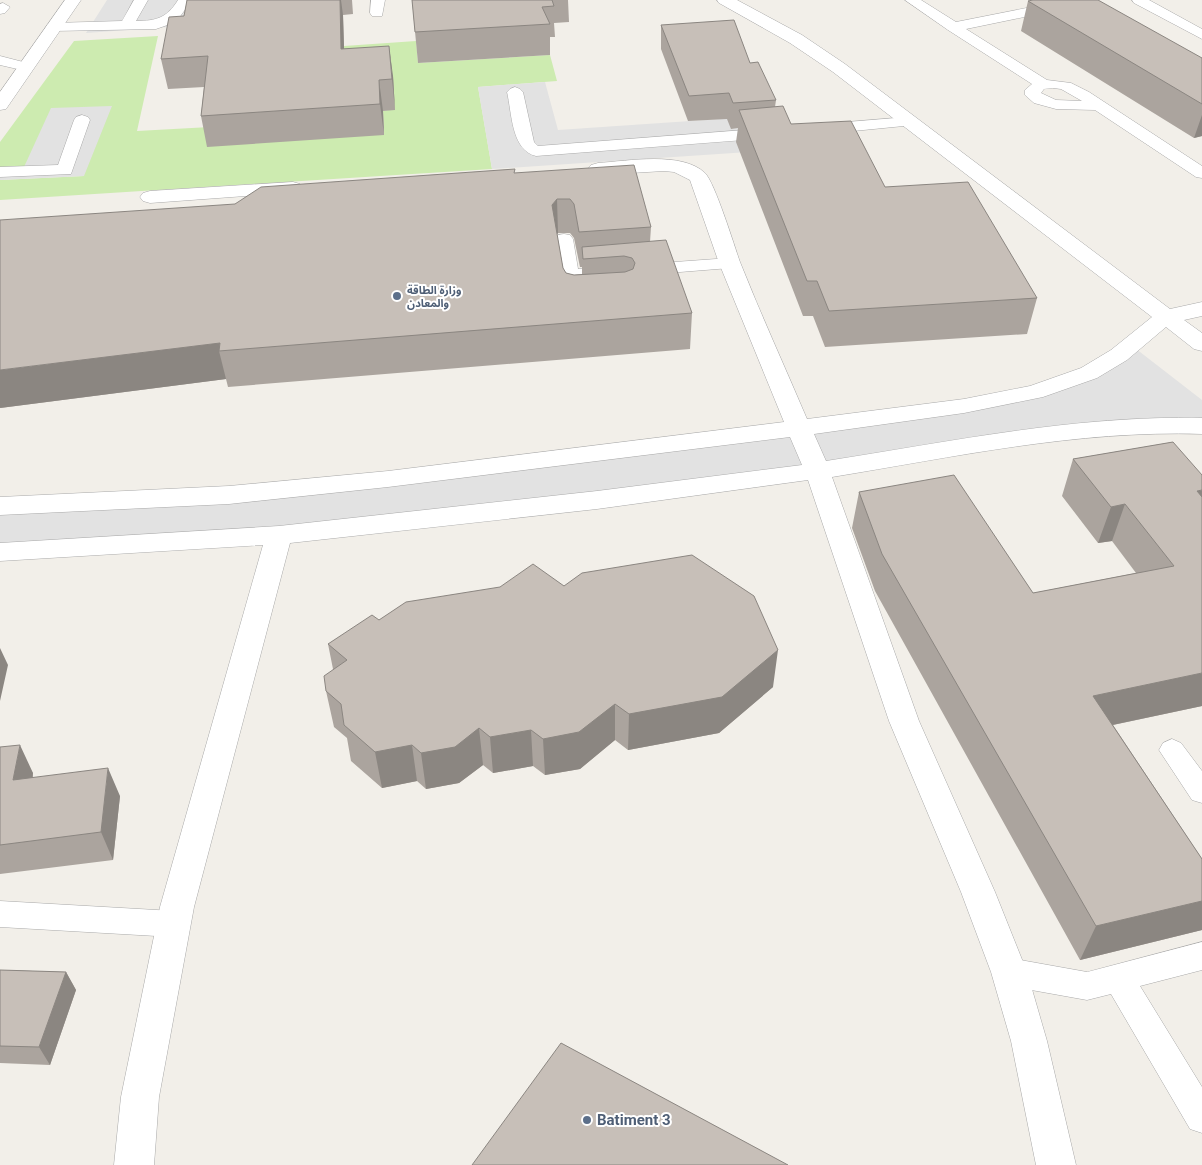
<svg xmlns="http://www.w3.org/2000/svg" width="1202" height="1165" viewBox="0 0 1202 1165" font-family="Roboto,'Noto Sans Arabic',sans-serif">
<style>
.grass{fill:#cdebb0}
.parking{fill:#e2e2e2}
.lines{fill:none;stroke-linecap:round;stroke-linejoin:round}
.service-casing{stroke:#a9a9a9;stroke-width:1}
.minor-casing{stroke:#a9a9a9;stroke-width:1}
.service{fill:#fff;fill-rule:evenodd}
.minor{fill:#fff;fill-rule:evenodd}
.wall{fill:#aba49e;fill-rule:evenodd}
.shaded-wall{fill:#8b8681}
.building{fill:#c7bfb8;stroke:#8b8681}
.service-dot{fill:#5c6f8a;stroke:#fff;stroke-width:2}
.labels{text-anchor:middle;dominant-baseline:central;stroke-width:4;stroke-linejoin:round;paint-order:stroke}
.far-service-label{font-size:11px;font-weight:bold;fill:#4e5e75;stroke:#fff;text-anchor:start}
.near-service-label{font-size:15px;font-weight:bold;fill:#4e5e75;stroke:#fff;text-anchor:start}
</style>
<rect width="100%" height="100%" fill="#f2efe9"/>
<!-- grass -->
<path class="grass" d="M158 36 137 131 210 127 384 135 383 111 395 109 318 81 344 46 416 41 418 63 550 55 557 81 478 87 492 169 0 200V180L84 176 24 167 0 168V142L74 41Z"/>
<!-- parking -->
<path class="parking" d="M107 0H196L182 26 86 33Z
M545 82 558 130 778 115 796 149 492 169 478 87Z
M112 106 84 176 0 180V168L24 167 51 108Z
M1131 345 1202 400V427L1166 425 279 535 0 552V506L229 495 1035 392Z"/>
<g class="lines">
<!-- service casing -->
<g class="service-casing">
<path id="service" d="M134 0H148L136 21C156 21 167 18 178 0H192L176 22 156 29 53 31 48 30 46 27 48 24 53 23 122 21Z
M371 0H385L382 16H372L370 13Z
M905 0H921L956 22 1067 0H1094L1087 4 966 29 1047 80 1071 83 1089 92 1202 166V178L1196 177 1095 110 1056 109 1034 103 1025 95V90L1032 84 948 30ZM1053 88 1061 89 1082 101 1056 100 1041 93 1044 89Z
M1132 0H1149L1202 29V39L1134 3Z
M3 3 10 7 5 13 0 14V4Z
M0 56 31 64 33 67 31 70 26 71 0 65Z
M515 87 520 89 523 92 534 142 538 146 769 128 775 130 777 133 775 136 769 138 536 156C511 150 512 113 507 92L510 89Z
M82 115 88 117 90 120 71 174 0 177V167L58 165 74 120 76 117Z
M908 117 914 119 916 122 914 125 823 134 817 132 815 129 817 126 823 124Z
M564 234 570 235 573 239 578 269 730 258 736 259 739 263 736 267 730 268 580 280 582 291 580 295 573 297 566 295 564 291 555 239 558 235Z
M1172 739 1181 743 1202 771V803L1192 800 1159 750 1163 743Z
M0 901 174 911 184 915 189 924 184 933 174 937 0 927Z
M1202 942V970L1140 986 1202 1087V1133L1190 1129 1111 994 1087 1000 1009 986 998 982 994 972 998 962 1009 958 1087 972Z"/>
</g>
<!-- minor casing -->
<g class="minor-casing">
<path id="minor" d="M65 0H81L6 109 0 110V92Z
M717 0H737L802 35 845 64 1170 309 1202 302V316L1184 320 1202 333V351L1194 349 1166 327 1127 360 1097 378 1043 397 964 413 814 434 826 461C950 442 1076 415 1202 418V434C1077 430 954 457 832 477L919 721 995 892 1027 972 1047 1041 1076 1165H1036L1011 1041 991 972 961 892 889 721 808 480 597 509 290 543 194 907 159 1097 154 1165H114L121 1097 160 907 263 545 0 561V543L279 526 597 491 802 465 790 437 388 487 229 504 0 515V497L229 486 388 471 784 422 719 263 690 180 674 172 664 171 598 175 591 173 588 169 591 165 598 163C628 161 682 151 705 173 715 183 734 245 740 262 761 315 785 367 807 419L964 399 1030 386 1081 368 1111 350 1152 317 833 72 790 43 719 3Z
M293 182 300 184 303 188 300 192 150 203 143 201 140 197 143 193 150 191Z"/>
</g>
<!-- service -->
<use href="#service" class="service"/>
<!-- minor -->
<use href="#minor" class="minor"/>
</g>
<!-- wall -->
<path class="wall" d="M187 0H352L353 14 343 15 344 49 393 76 395 110 383 111 384 135 207 147 201 116 204 87 168 89 161 59 184 16Z
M412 0H568L569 22 554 23 555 37H550V55L418 63Z
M1028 1 1202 58V136L1194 138 1021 31Z
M661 25 750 63 776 100 775 107 791 124 885 187 1037 298 1027 334 825 347 813 316H803L736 142 738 128 731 129 727 119 688 121 661 49Z
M515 173 651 227 650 242 692 313 690 349 228 387 226 379 0 408 235 204ZM558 233H570L574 238 580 267H582V274L574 275 566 273 563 268 557 234Z
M1173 442 1202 706 1113 725 1202 859V930L1080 960 875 591 852 528 859 492 1033 593 1136 573 1112 541 1098 543 1062 496 1073 459Z
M564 586 773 687 719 733 628 750 615 740 580 769 545 775 533 766 493 773 483 765 459 783 426 789 417 781 382 788 351 761 347 738 334 727 326 691 333 669 328 644 379 620Z
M0 747 33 773V778L120 796 113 860 0 874Z
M0 970 66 972 76 990 50 1065 0 1063Z"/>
<!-- shaded-wall -->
<path class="shaded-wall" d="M340 0H341L343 15 345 79 341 49Z
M389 46 393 76 395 110 392 79Z
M379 80 383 111 384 135 380 104Z
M1202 115V136L1194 138Z
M557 199 558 233 553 239 552 205Z
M220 343 219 351 226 379 0 408V370Z
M1202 490V513L1197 491Z
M1125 504 1112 541 1098 543 1111 507Z
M0 648 8 665 0 701Z
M778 650 773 687 719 733 628 750 629 714Z
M1202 673V706L1079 732 1093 696Z
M615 704V740L580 769 545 775 543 739Z
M479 728 483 765 459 783 426 789 421 753Z
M531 730 533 766 493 773 490 737Z
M20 745 33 773 27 808 13 780Z
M412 745 417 781 382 788 375 752Z
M108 768 120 796 113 860 101 832Z
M1202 901V930L1080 960 1096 926Z
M66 972 76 990 50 1065 39 1047Z"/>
<!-- building -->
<path class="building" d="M187 0H340L341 49 389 46 392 79 379 80 380 104 201 116 208 56 161 59 169 17 184 16Z
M412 0H552L554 6 542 7 550 24 415 32Z
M1033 0H1098L1202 58V104L1028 1Z
M734 20 750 63 758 62 776 100 733 103 729 93 689 96 661 25Z
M783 106 791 124 851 121 885 187 968 182 1037 298 829 311 817 281H807L739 110Z
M634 165 651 227 579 232 574 204 570 199H557L552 205 563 268 566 273 574 275 625 272 633 269 635 263 632 258 624 256 583 259 582 247 666 240 692 313 219 351 220 343 0 370V220L235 204 261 187 515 169 514 173Z
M1173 442 1202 475V490L1197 491 1202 497V673L1093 696 1202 859V901L1096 926 882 554 859 492 954 475 1033 593 1174 566 1125 504 1111 507 1073 459Z
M692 555 754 596 778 650 722 697 629 714 615 704 579 732 543 739 531 730 490 737 479 728 455 747 421 753 412 745 375 752 344 725 341 704 326 691 324 676 347 660 328 644 372 615 379 620 406 602 500 587 533 564 564 586 582 573Z
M20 745 13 780 108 768 101 832 0 845V747Z
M0 970 66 972 39 1047 0 1046Z
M561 1043 788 1165H472Z"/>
<!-- markers -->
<g class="service-dot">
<circle cx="397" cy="296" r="5"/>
<circle cx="587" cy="1120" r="5"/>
</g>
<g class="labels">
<!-- far-service labels -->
<g class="far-service-label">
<text x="407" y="290">وزارة الطاقة<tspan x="407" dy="13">والمعادن</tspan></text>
</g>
<!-- near-service labels -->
<g class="near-service-label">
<text x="597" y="1120">Batiment 3</text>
</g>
</g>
</svg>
